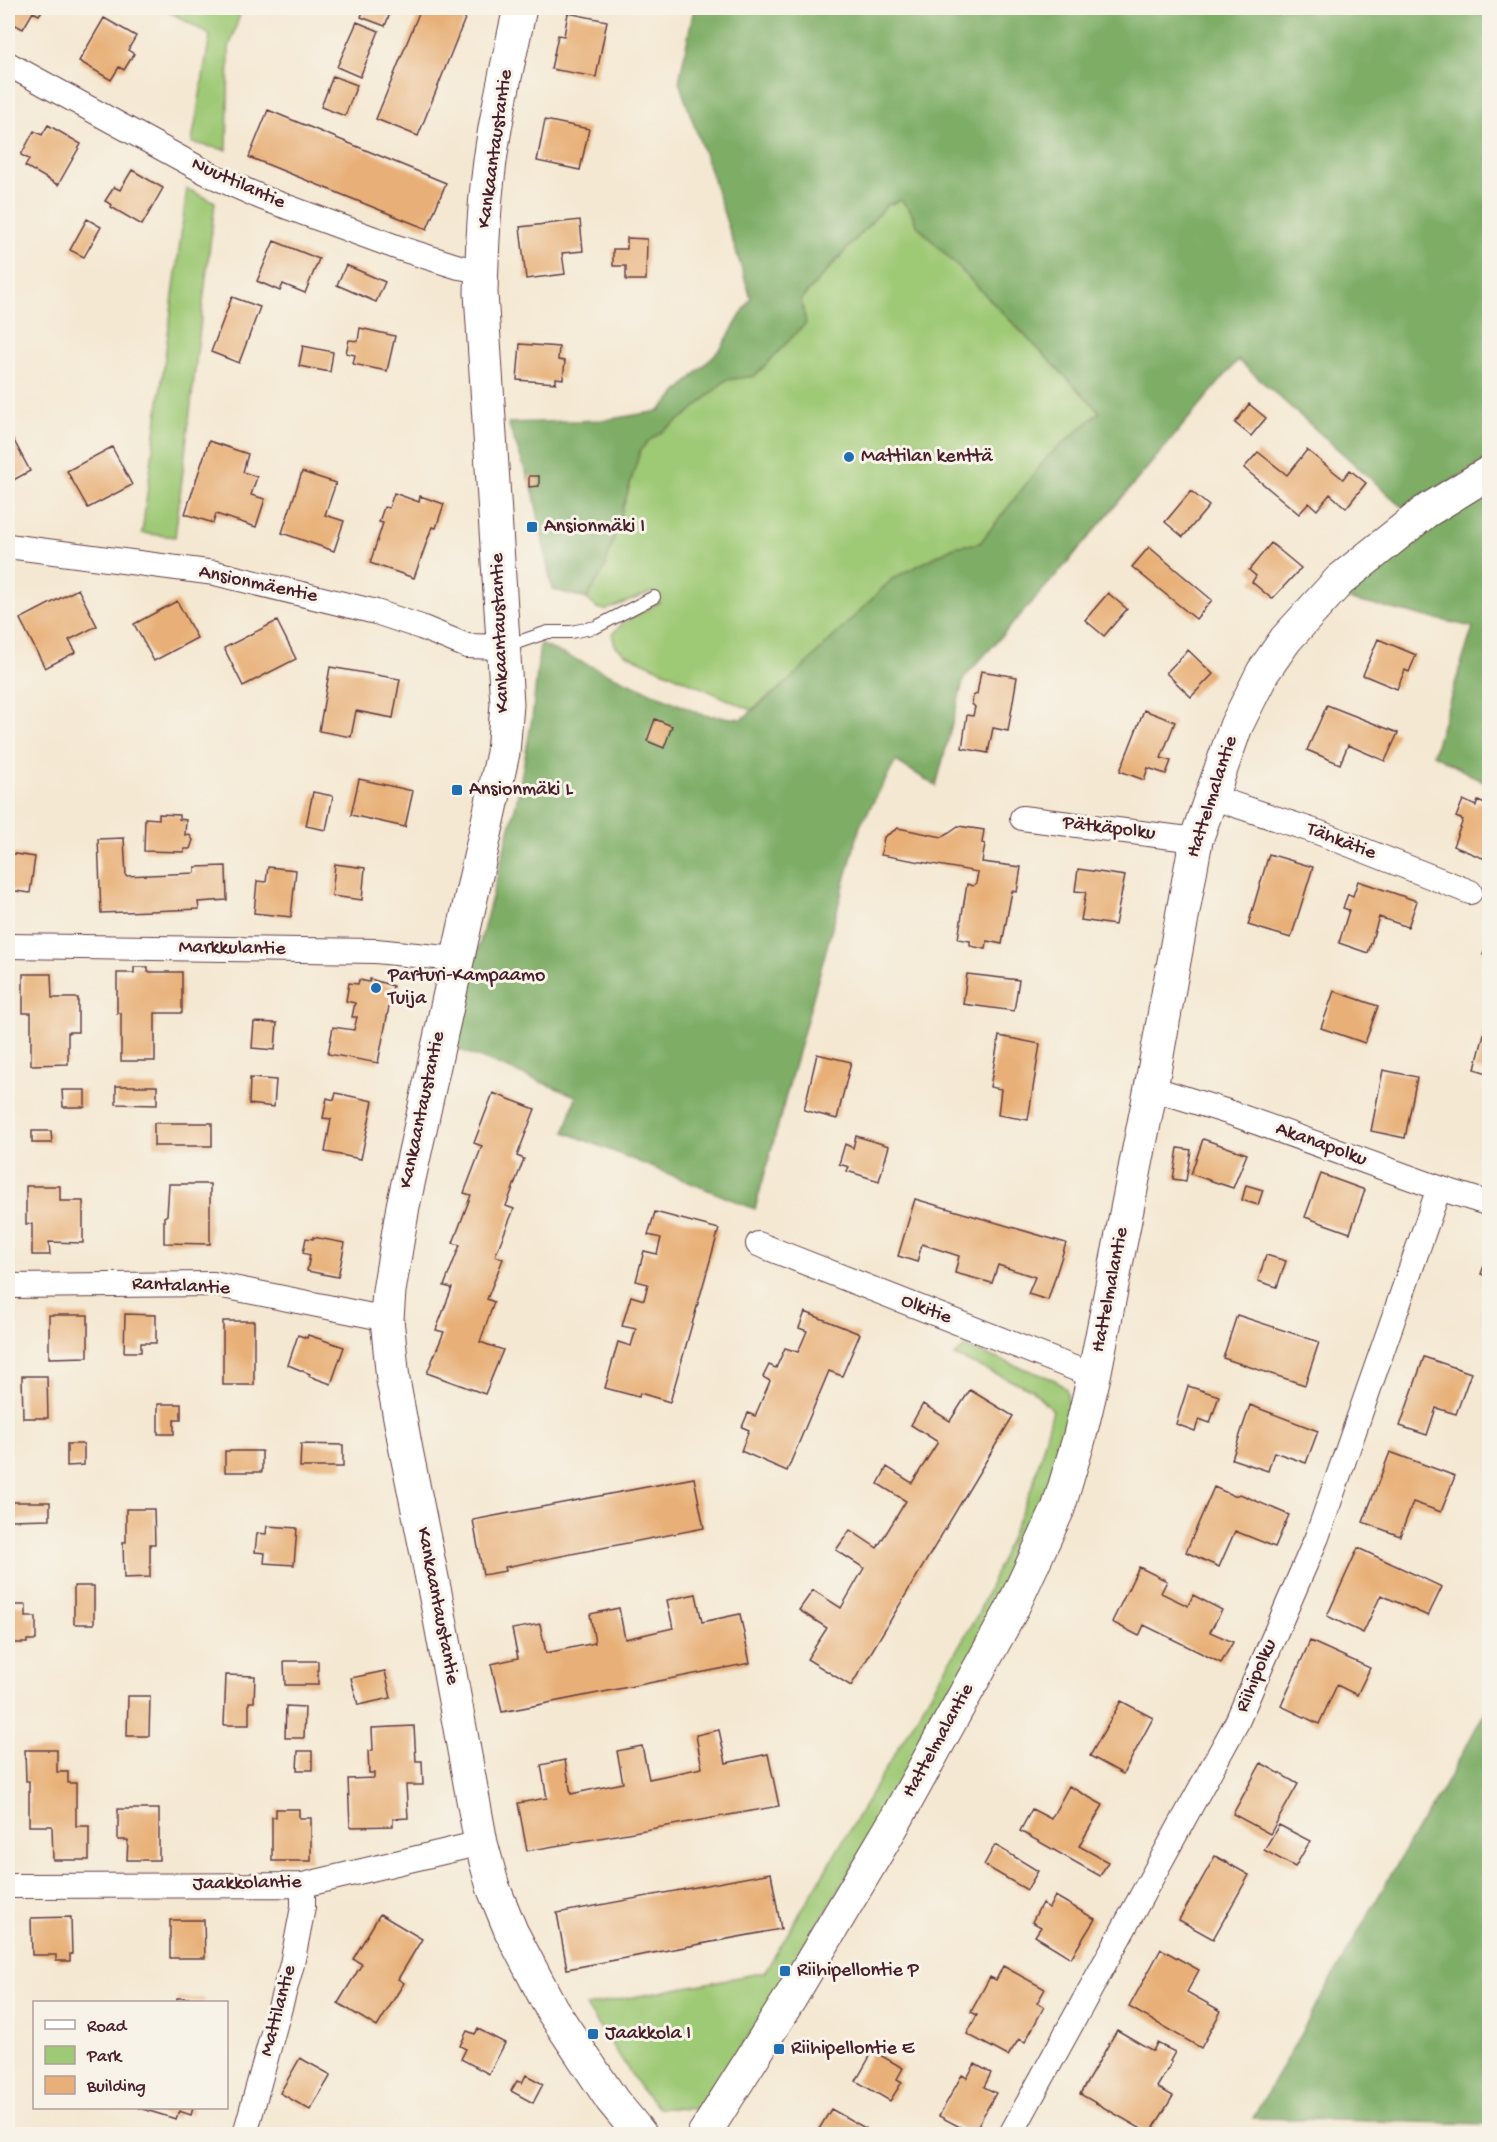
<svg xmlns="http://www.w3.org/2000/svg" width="1497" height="2142" viewBox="0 0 1497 2142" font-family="'Gochi Hand',sans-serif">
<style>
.green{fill:#9ec975;stroke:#747450;stroke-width:1.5}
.forest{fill:#7ead66;stroke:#646648;stroke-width:1.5}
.building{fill:#e8b078}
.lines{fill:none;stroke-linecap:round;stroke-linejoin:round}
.lane-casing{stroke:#643d44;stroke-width:14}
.street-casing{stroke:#643d44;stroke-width:26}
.secondary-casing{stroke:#643d44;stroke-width:35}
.lane{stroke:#fff;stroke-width:12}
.street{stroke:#fff;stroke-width:24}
.secondary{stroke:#fff;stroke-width:33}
.poi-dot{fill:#1f6fb2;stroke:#f7f3e8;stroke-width:2}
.labels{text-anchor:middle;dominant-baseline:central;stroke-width:6;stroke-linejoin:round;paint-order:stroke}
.street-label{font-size:20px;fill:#4a1f2b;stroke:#f7f3e8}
.poi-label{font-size:20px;fill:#4a1f2b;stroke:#f7f3e8;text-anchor:start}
</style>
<rect width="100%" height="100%" fill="#f7f3e8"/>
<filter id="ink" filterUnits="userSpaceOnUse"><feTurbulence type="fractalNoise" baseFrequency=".0167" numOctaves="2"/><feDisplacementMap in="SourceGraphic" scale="12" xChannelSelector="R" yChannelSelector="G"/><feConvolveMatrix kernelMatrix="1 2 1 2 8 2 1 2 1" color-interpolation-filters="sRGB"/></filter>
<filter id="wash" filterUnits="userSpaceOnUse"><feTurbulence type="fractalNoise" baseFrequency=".008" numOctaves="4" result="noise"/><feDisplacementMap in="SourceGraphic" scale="24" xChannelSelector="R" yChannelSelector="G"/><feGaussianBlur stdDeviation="1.35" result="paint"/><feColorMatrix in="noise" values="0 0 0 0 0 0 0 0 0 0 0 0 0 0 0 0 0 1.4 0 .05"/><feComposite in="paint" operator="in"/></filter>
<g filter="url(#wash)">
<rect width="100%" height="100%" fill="#f4e8d2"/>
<!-- green -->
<path class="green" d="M163 8H242L229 48 227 150 192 143 210 35Z
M187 189 215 202 175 537 142 533Z
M901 200 911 211 916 224 1100 412 1048 456 980 543 954 547 892 579 789 681 751 710 624 653 615 645 612 634 624 622 660 602 652 592 606 610 597 608 587 599 605 567 640 451 647 442 688 414 726 380 755 376 801 300 887 205Z
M965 1347 1055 1380 1066 1389 1071 1416 1033 1526 971 1660 830 1906 706 2104 699 2109 659 2108 641 2089 586 2006 765 1972 978 1614 1033 1485 1053 1410 1031 1389 954 1356Z"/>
<!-- forest -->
<path class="forest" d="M694 8H1489V458L1406 510 1238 360 1067 563 964 678 936 786 896 761 860 826 755 1209 565 1132 576 1096 453 1047 517 800 532 719 540 644 703 715 742 719 789 681 892 579 954 547 980 543 1048 456 1100 412 916 224 911 211 901 200 887 205 801 299 806 323 755 376 726 380 688 414 647 442 640 451 605 567 587 599 552 589 534 494 508 423 605 420 659 411 722 347 751 298 710 170 679 82Z
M1489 491V785L1433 754 1473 627 1342 598 1429 529Z
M1489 1704V2124L1253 2118 1418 1827 1439 1796Z"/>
<g id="blocks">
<!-- building -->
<path class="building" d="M8 8H44L39 15 33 12 23 29 8 21Z
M364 8H392L385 26 361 17Z
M421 8H444L466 16 418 136 376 119Z
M568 13 607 21 596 77 551 69 558 35 564 36Z
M104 18 136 36 128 50 134 54 124 70 119 67 111 80 79 61Z
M357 22 379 31 360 77 337 67Z
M333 76 357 85 345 116 321 107Z
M268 110 446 183 427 229 249 157Z
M545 120 589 129 580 170 537 161Z
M48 125 81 144 58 185 25 166 29 159 21 155 34 131 42 135Z
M132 170 163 188 142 225 111 207 112 205 105 201 114 187 120 190Z
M87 219 101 227 84 257 70 250Z
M580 220 583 251 562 253 565 274 526 279 520 227Z
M627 238 647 239 646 280H626V266H613V249H627Z
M274 241 319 259 305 293 283 284 280 291 257 281Z
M346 265 385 282 376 302 337 285Z
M232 297 260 307 239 363 211 352Z
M360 328 395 336 387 371 353 364 355 355 346 353 349 340 358 341Z
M520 344 559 347 558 360 565 361 563 379 556 378V383L517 380Z
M303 346 333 352 330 372 299 366Z
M1249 404 1266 418 1251 436 1235 423Z
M11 435 30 471 8 483V437Z
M209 441 248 454 243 472 257 477 251 495 265 499 256 527 216 514 213 523 185 514Z
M112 447 132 485 88 508 67 471Z
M1307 450 1343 479 1350 470 1366 483 1346 508 1330 494 1317 510 1309 503 1299 514 1244 468 1258 452 1287 475Z
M302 472 336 483 325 515 344 521 334 551 282 533Z
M529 476H539V486L529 487Z
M1191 491 1209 506 1183 537 1165 522Z
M394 493 419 502 420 496 444 504 436 528 432 527 414 578 370 563 383 523 379 522 384 507 389 508Z
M1271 543 1301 568 1272 599 1252 582 1256 576 1249 570Z
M1149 547 1212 600 1196 619 1132 567Z
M78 589 97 626 69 640 76 652 45 668 20 619Z
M1108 593 1127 609 1104 636 1085 620Z
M177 601 197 638 154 661 134 624Z
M277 621 296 659 243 686 224 648Z
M1378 639 1416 655 1409 672 1405 670 1397 689 1363 675Z
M1188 650 1213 674 1191 697 1166 673Z
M330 667 400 679 393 718 356 711 351 737 319 731Z
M981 671 1017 677 1008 731 993 728 988 753 962 748 967 715 973 716 975 707 972 704 973 696 977 694Z
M1327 705 1398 733 1385 761 1348 745 1340 764 1307 750Z
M1144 710 1175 722 1161 758 1171 761 1166 774 1148 768 1144 780 1120 771Z
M655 719 672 726 664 748 647 741Z
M359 779 413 791 405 827 351 815Z
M313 792 333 796 326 830 306 826Z
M1463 800 1476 806 1478 801 1490 806V861L1453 846 1463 820 1456 817Z
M159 814 179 815V819L186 820 185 835 189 834 193 840 190 849H184V852L144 851 145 818 159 819Z
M958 826 984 830 982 843 985 844 982 862 1021 867 1017 892 1012 891 1002 944 987 941 986 949 970 946V941L958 939 967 884 973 886 976 883 978 872 881 855 884 837 898 828 942 837Z
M124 838 126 876 195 873V867L226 866 227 900 198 902 199 909 101 913 98 839Z
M8 853 35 857 30 893 8 890Z
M1269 854 1313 867 1291 938 1248 925Z
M335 864 365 868 362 900 332 896Z
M268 867 296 870 291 917 254 913 257 881 266 882Z
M1078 869 1125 876 1115 925 1081 920 1086 892 1075 891Z
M1358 881 1417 901 1408 927 1379 917 1368 953 1339 943 1349 910 1343 908 1348 894 1353 896Z
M1490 932V957L1483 955Z
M134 967H148V972H182V1013H155V1061H121V1013H117V973H134Z
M23 974H51L52 998H78V1032H68V1064L31 1065V1013H23Z
M967 974 1019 980 1014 1011 963 1004Z
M370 979 393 986 378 1063 328 1054 333 1027 354 1030 357 1017H352L355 1003 346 1001 349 983 358 984 359 980 369 982Z
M1334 991 1378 1006 1365 1043 1321 1028Z
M254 1022 277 1023 275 1050 252 1048Z
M1484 1034 1490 1036V1074L1475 1069Z
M999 1036 1040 1044 1028 1120 998 1115 1001 1089 990 1087Z
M817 1054 851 1062 837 1119 804 1110Z
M1383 1070 1417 1077 1405 1138 1371 1131Z
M250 1078 276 1080 274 1107 249 1104Z
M116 1086H157V1105L116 1104Z
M62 1090H85V1107H63Z
M336 1093 373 1101 361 1159 325 1152 331 1119 323 1118 327 1098 334 1100Z
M493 1093 535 1109 517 1156 524 1159 506 1206 514 1209 495 1256 503 1259 487 1299 494 1302 480 1342 503 1350 485 1394 427 1373 444 1332 436 1330 452 1288 444 1286 460 1245 453 1243 471 1195 464 1193 482 1146 474 1143Z
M154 1123H212V1146H154Z
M32 1131H51L52 1143H32Z
M856 1136 889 1146 879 1181 847 1171 849 1167 839 1164 845 1144 853 1148Z
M1203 1139 1247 1154 1233 1188 1191 1174Z
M1178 1148 1191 1150 1186 1181 1173 1179Z
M1321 1174 1365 1190 1350 1233 1305 1217Z
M169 1184H210V1244L164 1243V1217L167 1215Z
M1246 1185 1263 1190 1258 1205 1242 1200Z
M26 1186H60V1201H83V1243L49 1242 50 1255H32V1224H26Z
M915 1199 1066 1243 1048 1300 1028 1294 1035 1277 998 1265 992 1283 955 1273 959 1256 922 1244 917 1262 898 1256Z
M655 1212 719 1229 670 1402 640 1393 639 1397 605 1388 618 1342 631 1346 636 1329 622 1326 631 1296 644 1300 648 1284 636 1281 644 1251 657 1254 661 1238 648 1235Z
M313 1237 345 1243 338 1277 307 1271 310 1255 303 1253 306 1238 313 1239Z
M1490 1248V1277L1481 1274Z
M1266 1255 1286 1261 1277 1287 1258 1281Z
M805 1312 860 1334 842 1376 829 1371 787 1471 741 1451 749 1430 742 1427 748 1413 755 1416 770 1381 763 1377 769 1365 776 1368 785 1348 798 1352 807 1331 799 1328Z
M125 1314 156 1315V1343H141V1352H124Z
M49 1315H88V1357L49 1358Z
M1237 1315 1319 1342 1305 1385 1223 1358Z
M223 1321H254V1385H223Z
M298 1335 307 1338 308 1335 344 1347 331 1384 309 1376 310 1374 288 1365Z
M1424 1357 1471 1373 1456 1414 1436 1408 1427 1435 1400 1426Z
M22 1376H47L48 1418H23Z
M1188 1386 1219 1396 1210 1423 1199 1419 1195 1431 1176 1424Z
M970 1390 1013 1416 851 1686 807 1659 827 1628 799 1610 813 1590 841 1608 864 1568 836 1550 850 1530 877 1548 906 1501 878 1484 887 1467 912 1483 938 1442 911 1425 923 1404 950 1421Z
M158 1404H181V1420H174V1434H158Z
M1250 1405 1318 1431 1306 1463 1274 1452 1268 1471 1232 1459Z
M67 1444H84V1465L67 1466Z
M301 1444 343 1445V1467H300Z
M225 1451H262V1472H225Z
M1390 1452 1455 1476 1441 1512 1413 1502 1400 1536 1363 1522Z
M694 1478 704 1528 505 1567 506 1571 483 1575 473 1520Z
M1214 1487 1234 1496 1240 1494 1289 1515 1275 1547 1235 1531 1219 1567 1186 1552Z
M10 1502H50V1519L10 1520Z
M126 1509H154L155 1544H150V1577L124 1578 123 1542H126Z
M267 1526 297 1528 294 1565 264 1563 265 1553 255 1552 257 1533 266 1534Z
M1358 1548 1442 1587 1428 1616 1381 1595 1363 1633 1327 1616Z
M1139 1567 1167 1581 1161 1593 1188 1606 1193 1595 1222 1610 1210 1632 1233 1642 1221 1663 1144 1625 1139 1636 1112 1622Z
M74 1586H94V1624H74Z
M696 1594 702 1622 740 1614 750 1663 502 1712 491 1664 518 1658 512 1629 540 1624 546 1653 595 1643 590 1614 619 1608 625 1639 673 1628 667 1600Z
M8 1605H26V1617H36V1640H27V1643H8Z
M1310 1641 1370 1668 1357 1695 1337 1685 1319 1724 1281 1706Z
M284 1661H318V1685H285Z
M385 1671 391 1698 358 1705 351 1678Z
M226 1675 255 1676 254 1702H249V1725H224Z
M128 1696H150L149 1736H127Z
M1121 1701 1153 1718 1123 1774 1090 1756Z
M286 1706 305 1707 304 1738H285Z
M414 1726 416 1761H422L423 1785H406L408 1818 393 1819V1826L350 1827 348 1779 374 1778V1773H369L368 1751 373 1750 372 1728Z
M719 1730 726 1763 768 1754 779 1806 527 1851 518 1803 547 1798 541 1765 565 1760 571 1794 623 1783 617 1751 642 1746 649 1779 702 1768 696 1735Z
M25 1750H57V1772H68V1783H76V1826H89V1860H53L52 1826H29V1781H26Z
M298 1751H312V1770H297Z
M1261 1763 1298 1784 1270 1834 1233 1814Z
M1069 1786 1103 1805 1079 1846 1108 1862 1100 1876 1020 1831 1032 1809 1051 1819Z
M118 1809H159V1860H127L128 1840H118Z
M276 1809H299V1818H311V1861H272V1817H276Z
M1279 1825 1310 1841 1295 1867 1264 1850Z
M995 1845 1038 1871 1027 1890 984 1865Z
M1215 1856 1249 1875 1213 1939 1179 1920Z
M771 1873 781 1929 567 1969 557 1913Z
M1055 1896 1095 1919 1071 1958 1035 1936 1041 1927 1032 1922 1042 1903 1049 1908Z
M380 1914 422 1939 398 1979 404 1983 377 2027 338 2003 362 1964 353 1959Z
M71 1917 72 1954H70V1961H56V1955H32L31 1918Z
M170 1920H204L205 1958H170Z
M1161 1949 1199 1970 1187 1992 1221 2011 1201 2048 1129 2007Z
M1003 1966 1045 1989 1037 2003 1044 2007 1025 2042 1019 2039 1008 2056 967 2034 977 2015 971 2012 990 1977 996 1980Z
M177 1998H204L205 2002H177Z
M478 2029 505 2043 489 2074 461 2059 466 2049 460 2046 467 2031 475 2034Z
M1117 2030 1153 2051 1157 2043 1175 2052 1170 2061 1172 2062 1157 2087 1173 2096 1150 2134 1080 2094Z
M873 2051 903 2068 897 2079 902 2082 890 2101 856 2081Z
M300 2058 331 2075 310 2110 280 2093Z
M975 2064 991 2073 984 2087 996 2093 973 2134 939 2116 962 2075 967 2078Z
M526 2075 543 2084 533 2103 511 2091 517 2081 522 2083Z
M139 2108H193L191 2115 179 2111 176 2119Z
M831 2109 876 2134H816Z
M1069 2127 1081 2134H1064Z"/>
</g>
</g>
<g filter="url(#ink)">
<use href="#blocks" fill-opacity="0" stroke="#643d44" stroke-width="1.5"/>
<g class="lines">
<!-- lane casing -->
<g class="lane-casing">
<path id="lane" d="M504 647 548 632H571L596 627 654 597"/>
</g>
<!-- street casing -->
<g class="street-casing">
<path id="street" d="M8 64 211 175 263 198 399 248 459 267 482 271
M8 546 215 573 376 612 421 627 467 646 503 647
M1211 797 1320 833 1470 892
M1022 818 1196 840
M8 946 376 951 456 959
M1151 1088 1228 1112 1439 1188 1490 1204
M758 1244 1094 1376
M8 1286 213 1284 387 1319
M8 1886 303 1885 481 1843
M245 2134 292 1964 303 1907V1885
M1011 2134 1237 1722 1317 1537 1439 1188"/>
</g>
<!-- secondary casing -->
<g class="secondary-casing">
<path id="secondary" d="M520 8C508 64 494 121 488 178 483 216 482 255 481 293L507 704 503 753 403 1206 389 1291 387 1319 393 1380 406 1450 438 1608 481 1843 493 1887 511 1931 552 2010 612 2100 640 2134
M704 2134 789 2000 894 1823 1011 1611 1058 1509 1079 1439 1094 1376 1151 1088 1196 840 1236 726 1263 672 1286 639 1340 580 1425 512 1490 472"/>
</g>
<!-- lane -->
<use href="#lane" class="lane"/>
<!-- street -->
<use href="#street" class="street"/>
<!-- secondary -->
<use href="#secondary" class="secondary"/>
</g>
</g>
<!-- markers -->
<g class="poi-dot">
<circle cx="849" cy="457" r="6"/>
<rect x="526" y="521" width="12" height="12" rx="3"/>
<rect x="451" y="784" width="12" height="12" rx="3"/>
<circle cx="376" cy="988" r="6"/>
<rect x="779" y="1965" width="12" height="12" rx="3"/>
<rect x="587" y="2028" width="12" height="12" rx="3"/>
<rect x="773" y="2043" width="12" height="12" rx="3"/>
</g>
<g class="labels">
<!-- street labels -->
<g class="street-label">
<text transform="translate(496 149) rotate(-82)">Kankaantaustantie</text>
<text transform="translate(238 184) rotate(24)">Nuuttilantie</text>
<text transform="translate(258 585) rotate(12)">Ansionmäentie</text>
<text transform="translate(501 633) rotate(-92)">Kankaantaustantie</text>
<text transform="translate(1213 797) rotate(-72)">Hattelmalantie</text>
<text transform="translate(1109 829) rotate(7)">Pätkäpolku</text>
<text transform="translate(1341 842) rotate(21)">Tähkätie</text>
<text transform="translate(232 949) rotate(1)">Markkulantie</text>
<text transform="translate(423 1110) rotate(-78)">Kankaantaustantie</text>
<text transform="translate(1321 1145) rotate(20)">Akanapolku</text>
<text transform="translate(181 1287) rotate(3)">Rantalantie</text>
<text transform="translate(1111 1290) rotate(-79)">Hattelmalantie</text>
<text transform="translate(926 1310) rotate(21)">Olkitie</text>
<text transform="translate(437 1606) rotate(79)">Kankaantaustantie</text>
<text transform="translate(1257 1676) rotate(-67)">Riihipolku</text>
<text transform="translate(939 1741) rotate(-61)">Hattelmalantie</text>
<text transform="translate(247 1884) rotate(-1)">Jaakkolantie</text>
<text transform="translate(279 2011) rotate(-75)">Mattilantie</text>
</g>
<!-- poi labels -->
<g class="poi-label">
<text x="861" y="457">Mattilan kenttä</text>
<text x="544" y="527">Ansionmäki I</text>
<text x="469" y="790">Ansionmäki L</text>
<text x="388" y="976">Parturi-Kampaamo<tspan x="388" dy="23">Tuija</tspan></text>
<text x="797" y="1971">Riihipellontie P</text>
<text x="605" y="2034">Jaakkola I</text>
<text x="791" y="2049">Riihipellontie E</text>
</g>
</g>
<!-- margin -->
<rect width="1497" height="2142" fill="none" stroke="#f7f3e8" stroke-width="30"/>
<!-- legend -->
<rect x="33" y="2001" width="195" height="108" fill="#f7f3e8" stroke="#b29e9c" stroke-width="1.5"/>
<rect x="45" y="2020" width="30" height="9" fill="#ffffff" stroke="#b29e9c" stroke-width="1.5"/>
<text x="87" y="2031" font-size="18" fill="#4a1f2b">Road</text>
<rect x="45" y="2046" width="30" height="18" fill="#9ec975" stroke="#b29e9c" stroke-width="1.5"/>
<text x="87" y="2061" font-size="18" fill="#4a1f2b">Park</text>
<rect x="45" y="2076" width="30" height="18" fill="#e8b078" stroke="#b29e9c" stroke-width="1.5"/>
<text x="87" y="2091" font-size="18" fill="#4a1f2b">Building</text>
</svg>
